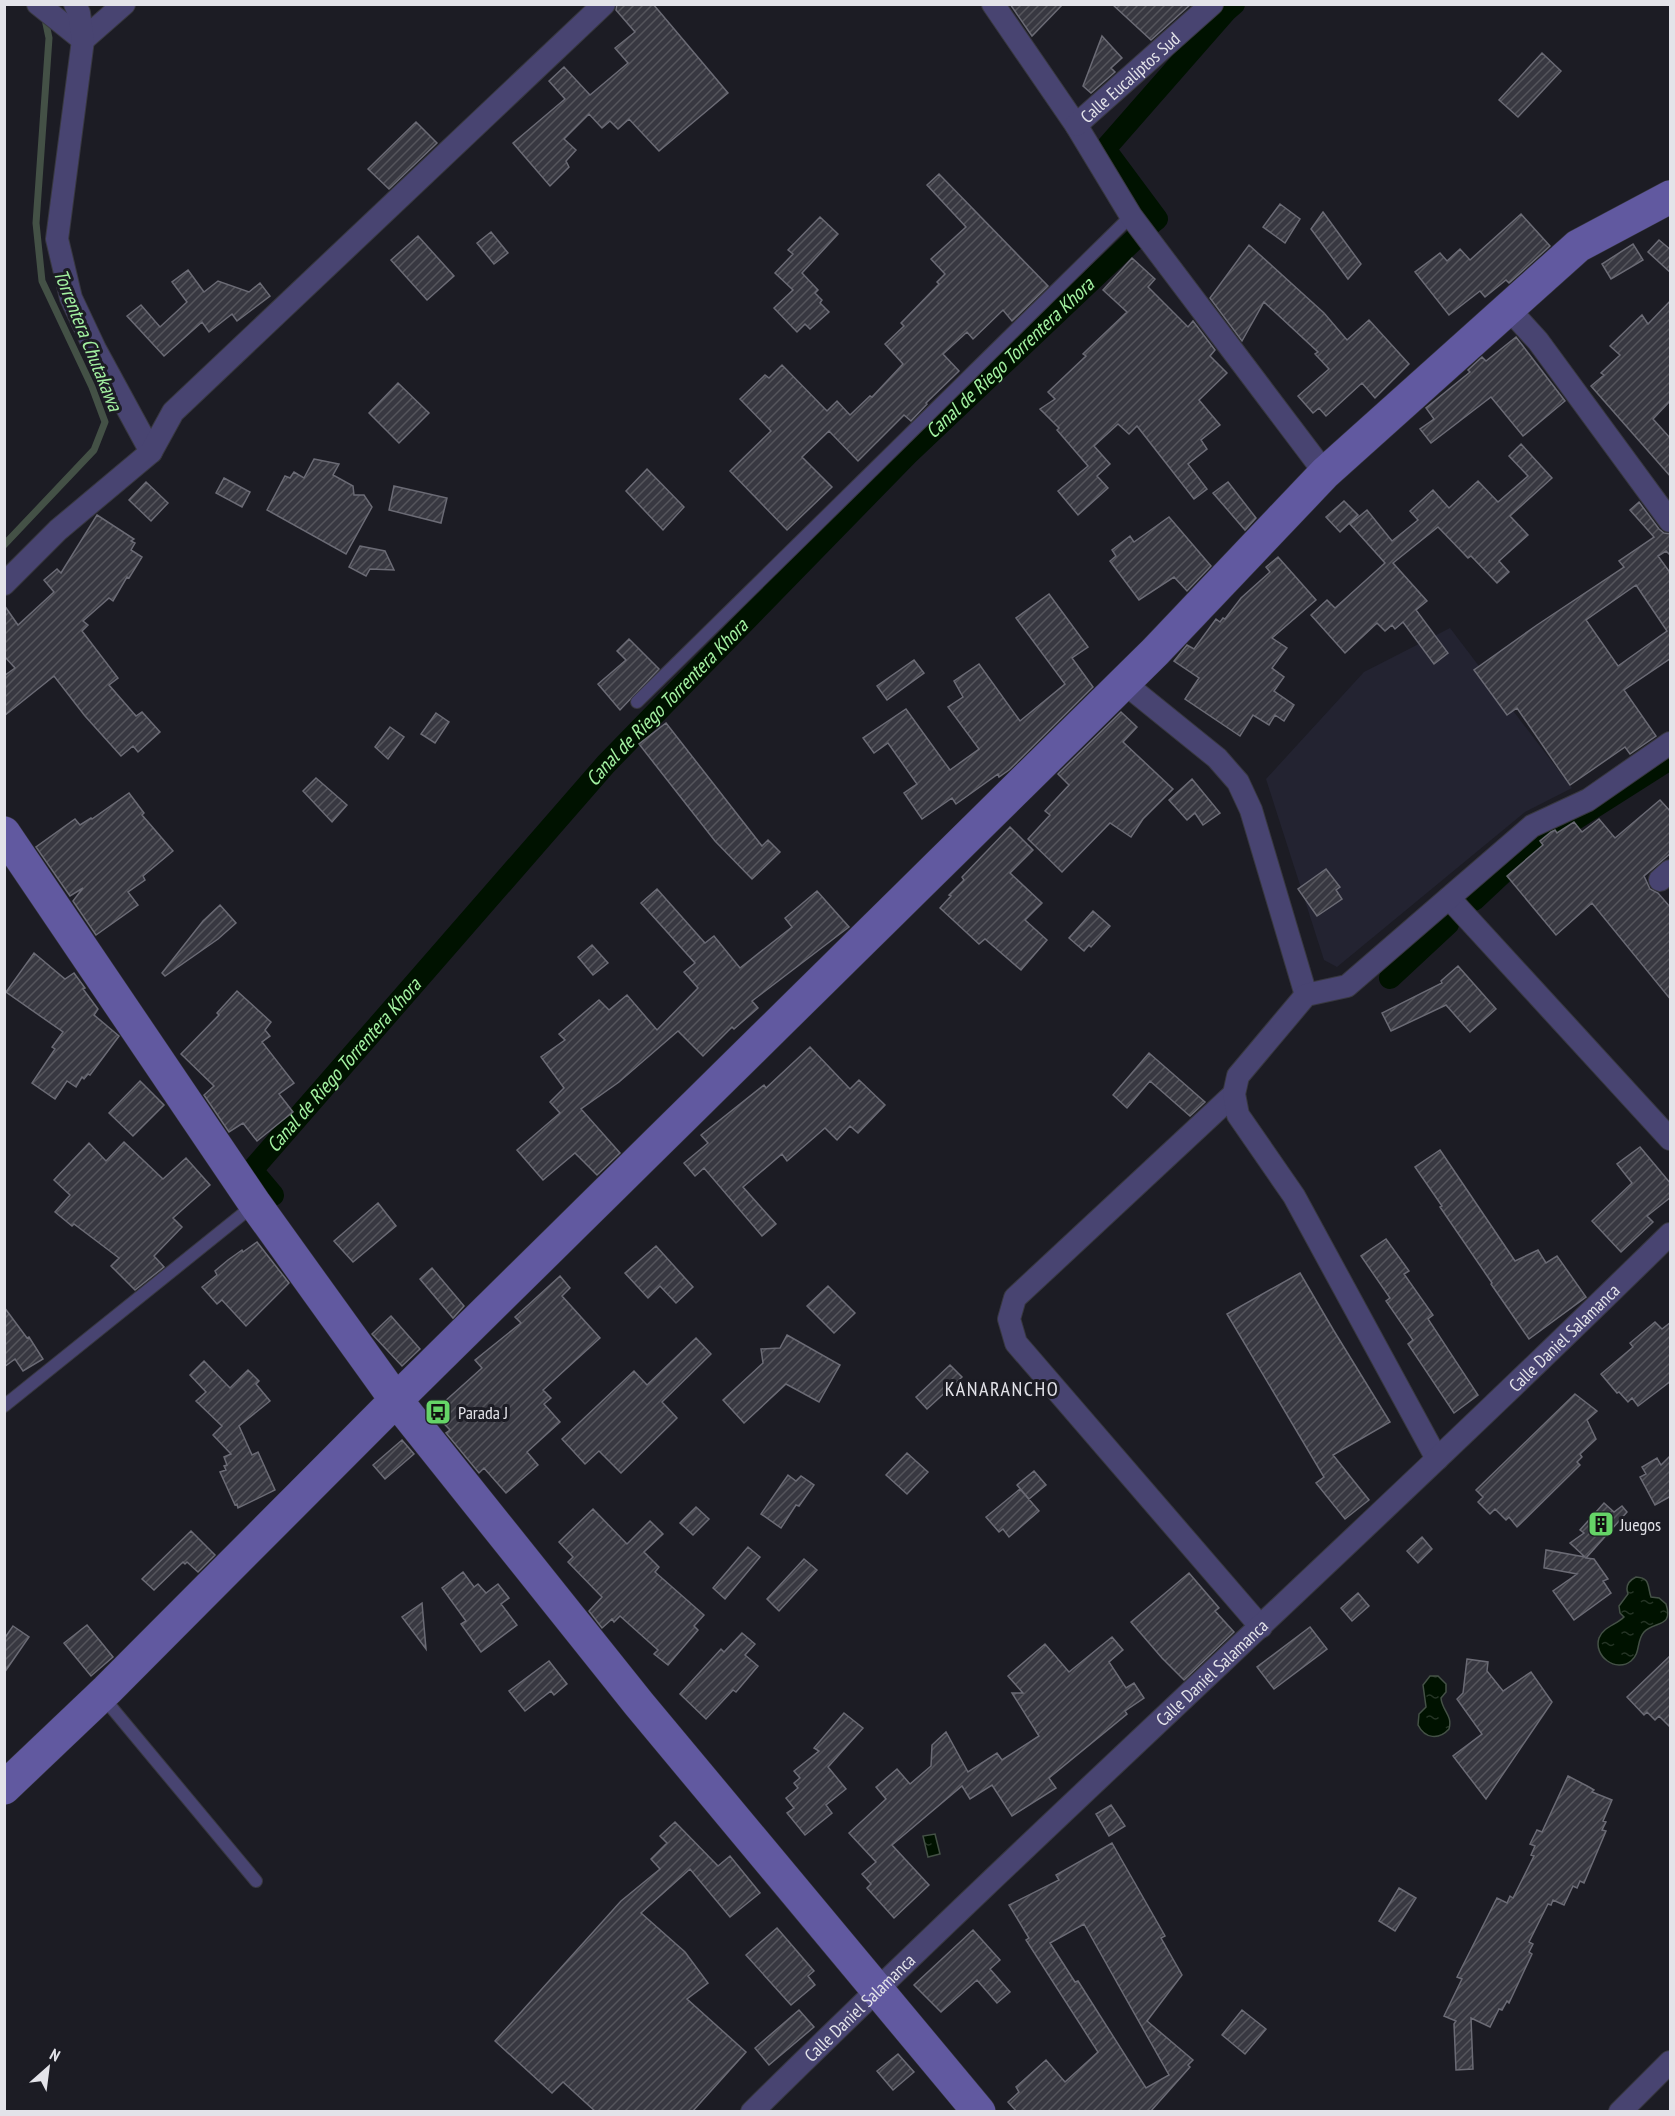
<svg xmlns="http://www.w3.org/2000/svg" width="1675" height="2116" viewBox="0 0 1675 2116" font-family="'PT Sans Narrow',sans-serif">
<style>
.built{fill:#232331}
.water{fill:url(#water-ripples);stroke:#445146;stroke-width:1.5}
.lines{fill:none;stroke-linecap:round;stroke-linejoin:round}
.stream{stroke:#445146;stroke-width:7}
.canal{stroke:#001200;stroke-width:22}
.building{fill:url(#building-hatch);stroke:#6b6b75;stroke-width:1.5;fill-rule:evenodd}
.lane-casing{stroke:#383840;stroke-width:14}
.street-casing{stroke:#383840;stroke-width:24}
.secondary-casing{stroke:#383840;stroke-width:34}
.lane{stroke:#484471;stroke-width:12}
.street{stroke:#484471;stroke-width:22}
.secondary{stroke:#6159a0;stroke-width:33}
.labels{text-anchor:middle;dominant-baseline:central;stroke-width:6;stroke-linejoin:round;paint-order:stroke}
.street-label{font-size:18px;fill:#e3e3e9;stroke:#1c1c24}
.poi-label{font-size:18px;fill:#e3e3e9;stroke:#1c1c24;text-anchor:start}
.water-label{font-size:20px;font-style:italic;fill:#a3f2a1;stroke:#1c1c24}
.neighbourhood-label{font-size:20px;letter-spacing:1.5px;fill:#e3e3e9;stroke:#1c1c24}
</style>
<defs>
<pattern id="water-ripples" width="26" height="14" patternUnits="userSpaceOnUse" patternTransform="scale(1.5)"><rect width="26" height="14" fill="#001200"/><path d="M2 4q2-2 4 0t4 0M15 11q2-2 4 0t4 0" fill="none" stroke="#253425"/></pattern>
<pattern id="building-hatch" width="6" height="6" patternUnits="userSpaceOnUse" patternTransform="scale(1.5)"><rect width="6" height="6" fill="#383841"/><path d="M-1 1l2-2M0 6l6-6M5 7l2-2" fill="none" stroke="#55555c"/></pattern>
</defs>
<rect width="100%" height="100%" fill="#1c1c24"/>
<!-- built -->
<path class="built" d="M1450 628 1572 788 1525 812 1337 967 1324 960 1266 779 1364 672Z"/>
<!-- water -->
<path class="water" d="M1636 1577C1651 1578 1647 1586 1651 1597L1659 1598 1666 1604C1674 1628 1654 1621 1644 1632 1636 1641 1641 1653 1631 1661 1616 1673 1593 1656 1599 1638 1603 1627 1616 1625 1624 1617L1620 1613 1619 1606 1628 1594C1625 1586 1628 1581 1636 1577Z
M1430 1676H1438L1446 1684V1692L1441 1698C1442 1711 1453 1715 1449 1729 1439 1740 1425 1739 1418 1725L1419 1714 1426 1707 1423 1685Z
M935 1834 940 1854 928 1857 923 1836Z"/>
<g class="lines">
<!-- stream -->
<path class="stream" d="M4 545 94 450 105 422 92 387 42 281 36 223 49 38 45 19"/>
<!-- canal -->
<g class="canal">
<path d="M1147 227 1157 219 1105 149 1226 11 1234 4"/>
<path d="M1474 900 1541 837 1577 818 1670 759"/>
<path d="M1390 978 1448 924"/>
<path id="s1" d="M273 1195 252 1170 606 764 907 455 1135 239"/>
</g>
</g>
<!-- building -->
<path class="building" d="M617 4H653L728 93 659 151 629 119 618 129 610 121 602 128 589 114 564 139 576 150 566 161 569 167 550 186 513 143 565 99 549 81 564 67 590 95 628 63 615 48 635 32 616 10Z
M1010 4H1063L1032 36Z
M1112 4H1191L1151 40Z
M1102 36 1122 58 1111 68 1115 72 1091 93 1083 86Z
M1542 53 1561 71 1518 117 1499 100Z
M416 122 437 143 389 189 368 169Z
M939 174 1048 286 1012 321 1003 310 973 339 967 332 943 354 959 371 926 403 927 404 911 421 904 415 858 461 829 431 802 457 832 487 787 530 730 471 771 431 740 399 765 375 769 378 782 365 827 411 837 401 850 415 870 396 872 397 903 364 885 344 904 326 901 323 939 284 937 282 945 274 931 259 966 227 927 185Z
M1280 204 1300 219 1285 243 1263 227Z
M1323 212 1361 264 1348 279 1311 229Z
M1521 214 1550 246 1509 283 1506 280 1485 297 1480 291 1449 315 1415 272 1440 253 1447 261 1460 249 1470 260Z
M820 217 838 234 802 273 818 290 815 293 822 300 820 303 829 312 810 329 805 324 797 332 774 308 793 290 775 273 793 254 788 250Z
M491 232 508 253 494 264 477 243Z
M418 236 454 276 427 300 391 260Z
M1659 240 1671 250V273L1648 252Z
M1633 244 1643 260 1611 279 1602 264Z
M1249 245 1324 313 1347 340 1369 320 1409 364 1375 398 1362 383 1326 416 1319 408 1313 413 1298 396 1329 369 1315 354 1318 352 1264 302 1242 341 1210 298Z
M1132 258 1155 279 1148 287 1188 327 1193 321 1215 350 1210 356 1227 373 1199 400 1220 425 1201 440 1207 449 1188 464 1207 489 1194 499 1137 426 1129 434 1118 424 1094 446 1110 464 1097 476 1108 488 1078 515 1058 491 1088 466 1057 430 1059 428 1040 409 1055 399 1048 392 1086 356 1083 354 1127 312 1103 290Z
M188 270 204 292 218 281 249 292 260 283 270 296 237 321 232 314 209 332 202 322 164 356 127 316 141 305 160 327 187 302 172 282Z
M1671 300V400L1653 419 1671 439V477L1591 386 1604 375 1601 373 1620 355 1610 346 1642 315 1648 324Z
M1516 337 1565 401 1523 436 1491 397 1431 443 1420 429 1434 419 1426 408 1470 372 1468 370 1482 357 1486 361Z
M398 383 429 413 399 443 369 413Z
M1521 444 1552 478 1510 516 1528 535 1499 561 1509 572 1497 583 1471 556 1468 558 1438 527 1393 563 1427 601 1416 610 1448 653 1434 664 1403 622 1395 629 1392 625 1385 631 1377 623 1345 653 1311 615 1327 600 1335 608 1385 563 1350 524 1367 510 1392 541 1418 520 1410 511 1433 490 1449 508 1478 481 1498 502 1528 476 1509 456Z
M314 459 339 464 333 475 353 486 354 495H364L372 507 346 554 267 510 285 476 290 478 294 472 304 478Z
M647 469 684 507 663 530 626 491Z
M224 478 250 492 242 507 216 493Z
M146 482 168 503 151 521 129 500Z
M1228 482 1256 518 1245 530 1213 493Z
M394 486 447 498 441 523 389 510Z
M1344 501 1358 515 1340 532 1326 517Z
M1639 502 1659 529 1664 533 1671 534V556L1666 551 1658 556 1671 574V658L1624 690 1656 736 1630 754 1625 747 1570 785 1517 708 1507 715 1474 670 1537 625 1624 567 1619 561 1654 537 1630 510ZM1636 585 1667 631 1618 666 1586 620Z
M97 515 134 539 131 541 135 543 131 550 142 557 129 578 127 577 113 601 109 598 83 621 88 625 82 631 118 678 109 685 136 716 142 712 160 732 138 752 133 746 121 756 85 716 54 676 4 716V676L15 668 4 656V605L18 625 54 592 44 580 57 569 61 573Z
M1169 517 1211 566 1187 591 1174 577 1139 600 1110 561 1116 556 1112 550 1130 536 1134 542Z
M360 546 385 551 394 570 370 569 366 576 349 567Z
M1278 557 1316 600 1272 638 1287 648 1272 668 1284 677 1274 691 1294 705 1284 721 1275 715 1269 725 1253 715 1240 736 1185 699 1199 678 1174 661 1187 645 1194 649 1216 619 1220 622 1223 618 1225 619 1241 598 1270 572 1266 567Z
M1049 594 1088 647 1072 658 1093 687 1009 770 999 777 998 774 956 804 952 798 922 819 904 793 917 784 888 743 874 753 863 738 906 709 950 770 979 749 948 707 963 697 954 681 979 664 1020 721 1065 684 1016 618Z
M629 639 659 669 620 710 598 684 626 660 617 651Z
M914 660 924 673 887 700 877 686Z
M1121 712 1137 727 1123 742 1173 789 1143 819 1131 837 1110 823 1062 872 1028 839 1050 815 1045 811 1069 785 1058 774Z
M436 713 449 722 435 743 421 734Z
M666 723 762 846 768 840 780 852 752 879 715 841 639 744Z
M390 727 404 737 388 759 375 747Z
M316 778 347 805 332 822 303 791Z
M1192 779 1220 813 1203 825 1195 813 1187 820 1169 800Z
M129 793 144 813 142 815 173 851 143 876 145 880 128 892 138 905 96 935 73 901 83 888 70 896 36 847 75 819 80 825 91 818 92 819Z
M1660 800 1671 812V853L1644 876 1650 889 1658 893 1671 908V1000L1592 903 1556 935 1507 876 1543 845 1540 841 1551 832 1555 830 1557 833 1574 822 1582 832 1599 819 1615 838Z
M1010 827 1033 850 1010 873 1042 903 1025 920 1047 940 1021 970 985 939 979 944 940 908 951 896 949 895 964 880 962 877Z
M1326 869 1340 887 1336 890 1342 899 1317 916 1298 889Z
M657 889 705 943 714 936 740 968 792 927 785 918 817 891 849 927 752 1001 758 1008 734 1029 732 1027 703 1056 678 1031 619 1082 581 1109 620 1153 597 1175 575 1153 543 1180 517 1150 560 1113 550 1102 564 1088 541 1057 565 1040 559 1034 599 1000 609 1010 627 995 657 1030 698 988 684 972 695 963 641 903Z
M220 905 236 923 218 939 165 976 162 973 203 921Z
M1093 911 1110 926 1091 947 1089 945 1084 951 1069 938Z
M592 945 608 963 593 975 578 957Z
M34 953 65 979 74 973 85 988 83 989 98 1009 94 1015 119 1036 90 1075 88 1074 84 1079 82 1077 76 1087 67 1081 55 1099 32 1083 55 1049 52 1047 63 1032 6 992Z
M1458 966 1496 1009 1470 1032 1446 1005 1391 1031 1382 1013 1442 983 1441 981Z
M237 991 271 1022 265 1030 270 1036 262 1042 294 1083 279 1094 293 1112 257 1141 243 1123 229 1132 204 1095 214 1086 181 1054 219 1015 217 1013Z
M810 1047 850 1089 859 1080 885 1105 858 1133 850 1126 837 1140 825 1128 787 1161 782 1154 743 1187 776 1224 762 1236 704 1168 695 1176 684 1163 708 1143 701 1135 764 1085 766 1088Z
M1149 1053 1205 1102 1190 1116 1150 1081 1127 1108 1113 1095Z
M140 1081 164 1105 133 1136 109 1113Z
M124 1142 163 1179 186 1158 210 1185 173 1218 182 1227 154 1256 164 1267 135 1290 111 1266 119 1258 74 1224 72 1226 55 1212 70 1195 54 1180 89 1143 106 1161Z
M1640 1147 1671 1184V1197L1647 1216 1653 1222 1621 1252 1592 1221 1632 1183 1617 1164Z
M1440 1150 1515 1261 1538 1250 1546 1263 1557 1256 1586 1297 1529 1339 1491 1284 1492 1283 1440 1207 1442 1206 1415 1167Z
M378 1203 396 1226 353 1262 334 1241Z
M1386 1239 1409 1271 1404 1274 1433 1315 1428 1319 1478 1395 1454 1413 1408 1344 1413 1340 1386 1301 1390 1298 1361 1256Z
M257 1242 289 1283 246 1326 222 1300 217 1304 202 1287 217 1275 215 1271 228 1260 242 1250 243 1252Z
M656 1246 693 1287 676 1303 660 1286 648 1298 625 1273Z
M432 1268 464 1306 453 1318 420 1279Z
M1300 1273 1334 1331 1390 1422 1333 1455 1369 1500 1345 1519 1316 1483 1324 1477 1227 1314Z
M560 1276 570 1288 562 1296 600 1338 543 1390 551 1398 544 1404 560 1422 527 1452 538 1465 506 1493 484 1468 479 1473 446 1433 450 1430 433 1412 482 1368 475 1360 521 1323 515 1317Z
M828 1286 855 1313 834 1333 807 1306Z
M4 1307 27 1338 29 1337 43 1359 23 1371 15 1359 4 1367Z
M391 1316 420 1349 402 1366 372 1334Z
M1655 1322 1662 1329 1671 1322V1381L1638 1406 1632 1398 1628 1402 1619 1392 1617 1393 1601 1374 1633 1347 1630 1343Z
M787 1335 840 1365 819 1402 786 1384 744 1423 723 1400 763 1363 761 1349 780 1348Z
M696 1338 711 1354 662 1402 677 1418 621 1473 599 1451 585 1464 562 1439 634 1371 647 1385Z
M204 1361 230 1388 248 1370 259 1381 256 1384 270 1401 239 1426 252 1455 258 1452 275 1490 238 1508 237 1504 235 1505 220 1472 226 1470 224 1466 227 1465 224 1457 231 1454 213 1435 222 1426 196 1401 206 1392 190 1375Z
M950 1365 962 1377 927 1409 916 1397Z
M1575 1394 1597 1411 1587 1420 1596 1439 1580 1454 1582 1457 1577 1462 1580 1465 1517 1527 1509 1517 1506 1520 1495 1509 1490 1514 1478 1502 1483 1497 1476 1490Z
M402 1440 414 1454 385 1479 373 1465Z
M907 1453 928 1472 907 1494 886 1475Z
M1671 1455V1496L1655 1505 1640 1477 1646 1474 1642 1467 1657 1458 1661 1465Z
M1034 1471 1046 1485 1029 1499 1017 1485Z
M788 1475 796 1481 801 1476 814 1485 799 1506 796 1505 781 1528 761 1514Z
M1020 1489 1039 1511 1009 1537 1003 1529 999 1532 986 1517Z
M1604 1503 1614 1512 1622 1506 1627 1512 1586 1558 1594 1559 1608 1579 1603 1581 1611 1593 1574 1620 1553 1591 1577 1574 1544 1568 1546 1550 1585 1557 1570 1543 1584 1533 1580 1530Z
M696 1507 709 1519 693 1535 680 1523Z
M593 1509 627 1544 650 1521 663 1534 644 1552 659 1567 655 1572 704 1615 694 1626 698 1630 668 1665 654 1654 658 1650 620 1616 614 1622 612 1619 602 1628 589 1611 602 1597 568 1562 573 1557 559 1542Z
M191 1531 215 1555 198 1572 187 1562 185 1564 183 1562 154 1590 142 1579Z
M1422 1537 1432 1549 1418 1563 1407 1551Z
M748 1547 760 1557 725 1599 713 1588Z
M804 1559 817 1570 779 1611 767 1599Z
M463 1572 474 1587 478 1584 486 1593 498 1584 509 1598 501 1604 517 1625 481 1652 461 1624 466 1621 442 1588Z
M1189 1573 1219 1608 1215 1611 1234 1632 1184 1680 1162 1658 1131 1622Z
M1358 1593 1369 1606 1352 1621 1341 1608Z
M422 1603 426 1649 402 1617Z
M87 1625 113 1657 91 1676 64 1643Z
M13 1626 29 1637 4 1673V1639Z
M1310 1627 1327 1649 1274 1689 1257 1667Z
M742 1633 755 1644 745 1655 758 1666 736 1692 733 1690 706 1719 680 1694 721 1649 724 1652Z
M1112 1637 1123 1650 1109 1662 1126 1688 1134 1683 1144 1698 1125 1711 1127 1714 1049 1778 1056 1788 1012 1816 992 1785 970 1799 962 1786 892 1845 929 1885 894 1918 867 1888 871 1884 862 1874 876 1862 849 1833 886 1799 876 1787 897 1769 910 1784 931 1766 932 1745 946 1732 968 1772 997 1753 1002 1760 1039 1736 1012 1693H1023L1008 1676 1045 1644 1069 1672Z
M1671 1655V1728L1659 1716 1655 1720 1647 1712 1644 1715 1627 1697Z
M1467 1659 1488 1662 1487 1671 1503 1691 1531 1672 1552 1702 1486 1799 1453 1756 1482 1734 1457 1699 1463 1693Z
M549 1661 567 1684 554 1695 551 1691 525 1711 509 1691Z
M844 1713 863 1728 828 1767 846 1789 826 1805 832 1813 805 1835 787 1813 794 1808 786 1798 798 1788 794 1783 800 1778 794 1771 819 1751 814 1748Z
M1568 1776 1589 1787 1594 1790 1592 1792 1612 1800 1603 1821 1606 1822 1602 1830 1606 1831 1584 1883 1580 1881 1577 1888 1573 1886 1564 1905 1553 1900 1551 1905 1548 1904 1529 1942 1533 1944 1529 1952 1532 1954 1509 2003 1507 2001 1502 2010 1499 2009 1490 2027 1471 2018 1473 2069 1456 2070 1454 2024 1456 2021 1444 2016 1462 1979 1457 1977 1497 1898 1507 1903 1510 1896 1513 1898 1534 1856 1531 1855 1535 1846 1530 1844 1537 1830 1542 1832Z
M1111 1805 1125 1826 1109 1836 1096 1814Z
M675 1822 718 1866 730 1856 760 1893 730 1917 690 1869 641 1913 685 1952 708 1983 687 1999 746 2052 692 2112H596L563 2082 552 2093 495 2041 621 1901 660 1869 651 1859 667 1843 660 1836Z
M1112 1843 1165 1936 1161 1938 1182 1975 1147 2021 1193 2060 1188 2065 1190 2067 1150 2112H1017L1008 2102 1019 2092 1016 2087 1046 2060 1065 2082 1098 2052 1026 1940 1029 1938 1009 1905 1059 1880 1056 1875ZM1084 1924 1169 2075 1146 2088 1078 1981 1075 1982 1050 1943Z
M1399 1888 1416 1898 1395 1931 1379 1921Z
M777 1928 814 1971 808 1976 815 1985 791 2005 746 1955Z
M973 1930 1000 1960 990 1969 1010 1992 997 2003 977 1980 941 2012 914 1985Z
M799 2010 814 2027 769 2065 755 2048Z
M1242 2010 1266 2029 1245 2054 1222 2035Z
M898 2054 914 2072 893 2090 877 2071Z"/>
<g class="lines">
<!-- lane casing -->
<g class="lane-casing">
<path id="lane" d="M637 702 1131 216
M4 1406 254 1205
M102 1696 256 1881"/>
</g>
<!-- street casing -->
<g class="street-casing">
<g id="street">
<path d="M38 4 83 40 124 4"/>
<path d="M75 4 79 13 83 40 57 239 71 298 95 349 151 452"/>
<path d="M993 4 1076 125 1131 216 1325 473"/>
<path id="s2" d="M1076 125 1212 4"/>
<path d="M1508 308 1538 341 1670 521"/>
<path d="M4 584 58 530 151 452 173 412 604 4"/>
<path d="M1123 682 1217 758 1238 782 1251 810 1306 995"/>
<path d="M1660 880 1670 871"/>
<path d="M1449 898 1670 1139"/>
<path d="M1234 1094 1015 1298 1009 1319 1016 1343 1261 1627"/>
<path d="M1437 1459 1294 1196 1238 1115 1234 1094 1238 1076 1306 995 1347 986 1532 826 1588 800 1670 743"/>
<path id="s3" d="M752 2112C1054 1814 1368 1531 1670 1234"/>
<path d="M1620 2112 1670 2062"/>
</g>
</g>
<!-- secondary casing -->
<g class="secondary-casing">
<path id="secondary" d="M4 833 255 1204 396 1400 639 1704 979 2112
M4 1788 107 1690 396 1400 1155 652 1325 473 1578 246 1670 197"/>
</g>
<!-- lane -->
<use href="#lane" class="lane"/>
<!-- street -->
<use href="#street" class="street"/>
<!-- secondary -->
<use href="#secondary" class="secondary"/>
</g>
<!-- icons -->
<defs>
<g id="bus-square" transform="scale(1.35)"><rect x="-9" y="-9" width="18" height="18" rx="4" fill="#65d467" stroke="#1c1c24"/><path d="M-5-6H5V4H4V6H2V4H-2V6H-4V4H-5ZM-3.5-4V0h7V-4ZM-3.5 1.2v1.5H-2V1.2ZM2 1.2v1.5H3.5V1.2Z" fill="#111"/></g>
<g id="building-square" transform="scale(1.35)"><rect x="-9" y="-9" width="18" height="18" rx="4" fill="#65d467" stroke="#1c1c24"/><path d="M-4-6H4V6H1V3H-1V6H-4ZM-2.5-4.3h1.7v1.8h-1.7ZM.8-4.3h1.7v1.8H.8ZM-2.5-1h1.7V.8h-1.7ZM.8-1h1.7V.8H.8Z" fill="#111"/></g>
</defs>
<g fill-rule="evenodd">
<use href="#bus-square" x="438" y="1412"/>
<use href="#building-square" x="1601" y="1524"/>
</g>
<g class="labels">
<!-- street labels -->
<g class="street-label">
<text stroke="none"><textPath href="#s2" startOffset="72">Calle Eucaliptos Sud</textPath></text>
<text stroke="none"><textPath href="#s3" startOffset="1122">Calle Daniel Salamanca</textPath></text>
<text stroke="none"><textPath href="#s3" startOffset="636">Calle Daniel Salamanca</textPath></text>
<text stroke="none"><textPath href="#s3" startOffset="150">Calle Daniel Salamanca</textPath></text>
</g>
<!-- poi labels -->
<g class="poi-label">
<text x="458" y="1412">Parada J</text>
<text x="1620" y="1524">Juegos</text>
</g>
<!-- water labels -->
<g class="water-label">
<text transform="translate(88 340) rotate(68)">Torrentera Chutakawa</text>
<text stroke="none"><textPath href="#s1" startOffset="1144">Canal de Riego Torrentera Khora</textPath></text>
<text stroke="none"><textPath href="#s1" startOffset="658">Canal de Riego Torrentera Khora</textPath></text>
<text stroke="none"><textPath href="#s1" startOffset="172">Canal de Riego Torrentera Khora</textPath></text>
</g>
<!-- neighbourhood labels -->
<g class="neighbourhood-label">
<text x="1002" y="1389">KANARANCHO</text>
</g>
</g>
<!-- border -->
<rect width="1675" height="2116" fill="none" stroke="#e3e3e9" stroke-width="12"/>
<!-- north arrow -->
<g transform="translate(48 2068) rotate(28)" stroke="#1c1c24" stroke-width="4.5" paint-order="stroke">
<path d="M0-4.5L10 22L0 15L-10 22Z" fill="#e3e3e9"/>
<text y="-9" font-size="16" font-weight="bold" text-anchor="middle" fill="#e3e3e9">N</text>
</g>
</svg>
